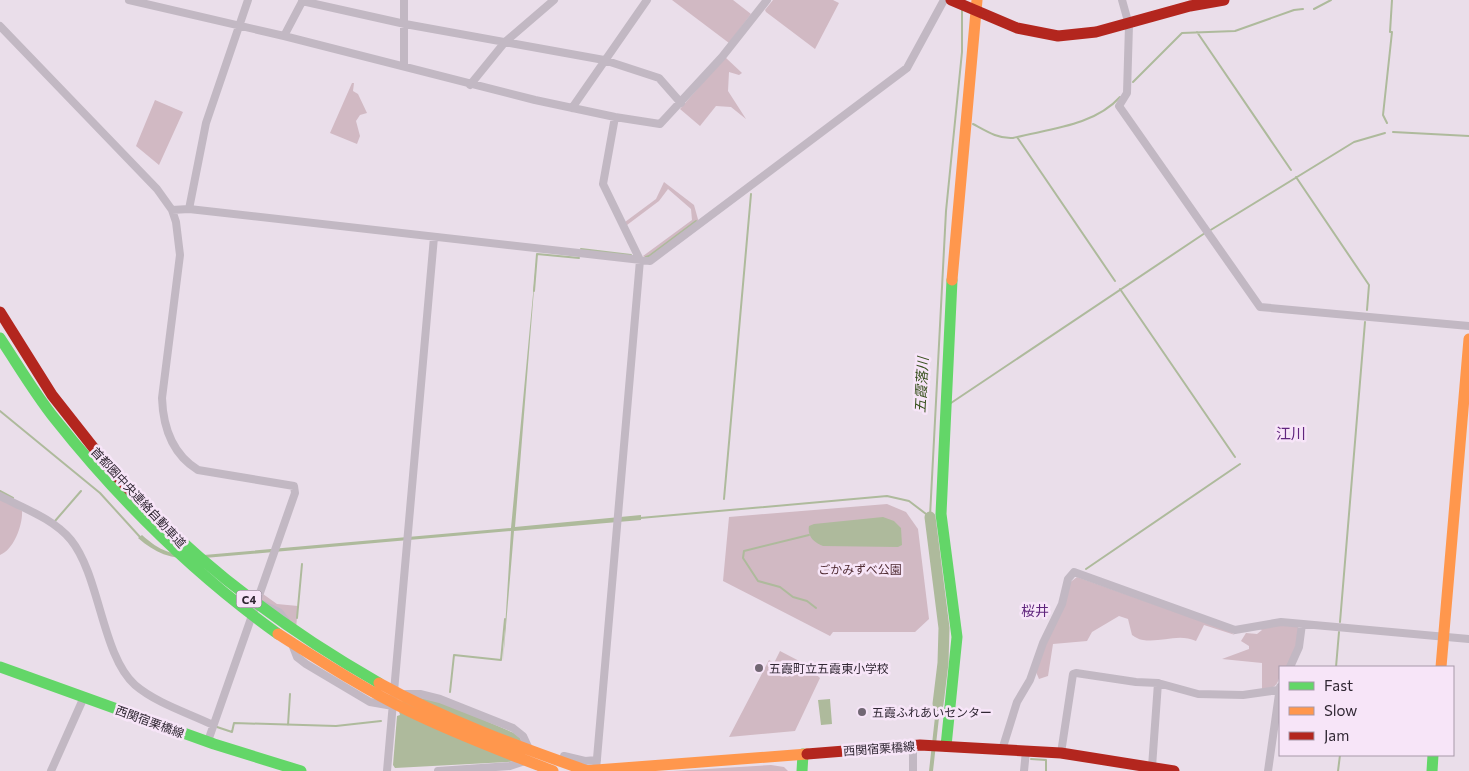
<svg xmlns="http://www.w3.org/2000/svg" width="1469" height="771" viewBox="0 0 1469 771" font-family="Commissioner,'Noto Sans JP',sans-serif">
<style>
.green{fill:#d1b9c3}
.water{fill:#aeba9c}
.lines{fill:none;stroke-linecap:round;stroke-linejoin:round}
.stream{stroke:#aeba9c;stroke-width:2}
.river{stroke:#aeba9c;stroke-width:11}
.street{stroke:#c2b8c3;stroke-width:8}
.fast{stroke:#63d668;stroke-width:11}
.slow{stroke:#ff974d;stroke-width:11}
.jam{stroke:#b3261e;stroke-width:11}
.fast-bridge{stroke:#63d668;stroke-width:11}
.slow-bridge{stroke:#ff974d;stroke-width:11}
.jam-bridge{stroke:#b3261e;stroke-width:11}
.poi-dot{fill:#716773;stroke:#f7e5f8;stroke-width:2}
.labels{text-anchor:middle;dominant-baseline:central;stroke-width:5;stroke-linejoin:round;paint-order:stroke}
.shield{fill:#f7e5f8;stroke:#6c606e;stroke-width:1}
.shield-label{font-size:11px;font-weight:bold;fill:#302733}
.street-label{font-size:12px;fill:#302733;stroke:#f7e5f8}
.park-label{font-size:12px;fill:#502c33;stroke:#f7e5f8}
.poi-label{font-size:12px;fill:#302733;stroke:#f7e5f8;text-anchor:start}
.water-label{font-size:14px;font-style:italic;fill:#39521f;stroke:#f7e5f8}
.neighbourhood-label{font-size:14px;fill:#60257d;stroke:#f7e5f8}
.quarter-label{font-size:15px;fill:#60257d;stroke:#f7e5f8}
</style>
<rect width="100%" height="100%" fill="#eadeea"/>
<!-- green -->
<path class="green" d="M672 0H733L751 14 729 43Z
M773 0H833L839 3 815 49 766 12 765 10Z
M725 57 742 73 739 75 729 72 728 91 746 119 731 107 716 106 700 126 680 109Z
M352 83H354L353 91 358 94 367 113 360 115 356 121 360 136 357 144 330 133Z
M155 100 183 112 159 165 136 146Z
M664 182 694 205 699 223 650 258H645L643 256 692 220 691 209 668 189 659 201 627 225 625 222 656 199Z
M0 498 22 511C23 524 14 550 0 555Z
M887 504 906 512 918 529 929 619 915 632H833L830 636 723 581 729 517Z
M1077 577 1229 631 1235 635 1204 625 1196 641C1178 633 1161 643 1143 640 1140 640 1135 637 1132 635L1128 619 1119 616 1092 632 1087 641 1053 644 1048 676 1039 679 1036 672 1068 584Z
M263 594 277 604 298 606 296 629 261 601Z
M1297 625C1305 637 1292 656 1287 667H1280C1280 683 1277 688 1262 691V663L1222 659 1249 649V646L1241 641 1246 633 1257 634 1262 630 1256 627Z
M780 651 803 663 820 678 795 731 729 737 769 660 774 663Z
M771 765 784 767 788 771H673Z"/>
<!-- water -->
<path class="water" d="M537 252 515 527 641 515V520L514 531 503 661 511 531 193 559C171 559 155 553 138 538L142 535C163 554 176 556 204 555L511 528Z
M883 517 894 521 901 528 902 545 898 547 823 546C814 543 807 536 809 526L814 524Z
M938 690 942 691 933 771H929Z
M417 697 447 704 514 733 520 738 528 752 516 761 507 762 395 768 393 765 397 716 400 715 397 703Z
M830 699 832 724 821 725 818 700Z"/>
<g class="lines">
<!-- stream -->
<path class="stream" d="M1314 9 1331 0
M1197 32 1291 170
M1133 82 1182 33 1235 31 1294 10 1303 9
M1387 123 1383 115 1392 32H1390L1392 0
M973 124C986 131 998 139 1013 138 1048 129 1094 126 1120 97
M1393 132 1469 136
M1017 137 1115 281
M1296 177 1369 285 1367 310
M1209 231 1354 142 1385 133
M581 249 631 255
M646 257 649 256 696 221
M1120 289 1235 457
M534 291 537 254 579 258
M951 403 1205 233
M0 411 100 493 140 537
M0 491 13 498
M724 499 751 194
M930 516 946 211 962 52V10
M640 518 887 496 909 501 930 517
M55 521 81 491
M809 535 744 551 743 558 758 581 780 587 793 597 807 601 816 608
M1086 569 1240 464
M297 618 302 564
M1340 622 1365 322
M1336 667 1339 632
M450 692 454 655 501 660 505 619
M288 725 290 694
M217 727 232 732 234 723 336 726 381 721
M1031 759 1046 760V771
M1338 771 1340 755"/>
<!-- river -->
<path class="river" d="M930 517 944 628 943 663 938 704"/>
<!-- street -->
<path class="street" d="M129 0 284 36 535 100 615 117 660 124 722 57 767 0
M404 0V66
M1122 0 1129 25 1127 93 1119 106 1260 307 1469 326
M302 1 405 24 604 60 659 78 681 103
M0 26 157 189 172 210 189 209 650 261 907 68 944 0
M284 36 303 0
M470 85 505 42 554 0
M572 108 647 0
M189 209 206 123 248 0
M172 210 176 222 180 255 162 398C163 426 172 454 198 470L294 486 295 493 208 741
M0 496C23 508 54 519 71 540 100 576 102 656 135 685 156 703 188 713 213 725
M264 605 279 612 286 621
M292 644 297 657 306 664 370 702 393 706
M1290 667 1299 647 1302 624
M406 694H420L440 699 513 728 523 736 529 749
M913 746V771
M1002 750 1017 702 1030 680 1043 643 1062 604 1068 579 1074 572 1235 630 1281 622 1469 639
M1061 753 1073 674 1076 673 1136 682 1158 683 1198 694 1243 695 1278 690
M564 756 585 761 597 760
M1152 767 1158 683
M596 770 640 260 603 184 615 117
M51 771 84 697
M387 771 434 237
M438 771 510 766 525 761
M1024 771 1026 751
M1268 771 1280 687"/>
<!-- fast -->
<path class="fast" d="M0 667 214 744 301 771
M946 746 957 637 941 514 952 280
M802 771 803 754
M1432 771 1433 755"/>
<!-- slow -->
<path class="slow" d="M952 280 977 0
M1441 667 1469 339
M583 771 807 754"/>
<!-- jam -->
<path class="jam" d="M951 0 1017 28 1058 36 1096 32 1190 6 1224 0
M807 754 920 745 1061 753 1174 771"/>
<!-- fast-bridge -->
<path class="fast-bridge" d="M0 338C18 365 35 394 55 419 120 501 193 573 278 634
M141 502C212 575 291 633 379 683"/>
<!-- slow-bridge -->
<path class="slow-bridge" d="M278 634C321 661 364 689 409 711 456 734 504 752 553 771
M379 683C446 720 516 746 588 771"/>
<!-- jam-bridge -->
<path class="jam-bridge" d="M0 312 52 395 111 470 141 502"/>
</g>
<!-- markers -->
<g class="poi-dot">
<circle cx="759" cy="668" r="5"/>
<circle cx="862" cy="712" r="5"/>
</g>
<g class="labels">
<!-- shield labels -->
<rect class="shield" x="236.5" y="590.5" width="25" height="17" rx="4"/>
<g class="shield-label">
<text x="249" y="599">C4</text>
</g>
<!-- street labels -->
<g class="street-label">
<text transform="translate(139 497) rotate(47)">首都圏中央連絡自動車道</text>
<text transform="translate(150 721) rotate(20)">西関宿栗橋線</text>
<text transform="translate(879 748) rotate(-4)">西関宿栗橋線</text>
</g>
<!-- park labels -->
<g class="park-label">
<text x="860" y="569">ごかみずべ公園</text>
</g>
<!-- poi labels -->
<g class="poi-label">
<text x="769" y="668">五霞町立五霞東小学校</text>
<text x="872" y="712">五霞ふれあいセンター</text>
</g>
<!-- water labels -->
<g class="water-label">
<text transform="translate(921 385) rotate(-87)">五霞落川</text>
</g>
<!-- neighbourhood labels -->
<g class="neighbourhood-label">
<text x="1035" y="610">桜井</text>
</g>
<!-- quarter labels -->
<g class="quarter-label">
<text x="1291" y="433">江川</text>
</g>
</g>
<!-- legend -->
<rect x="1279" y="666" width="175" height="90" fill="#f7e5f8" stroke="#a799a9"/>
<rect x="1289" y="682" width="25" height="8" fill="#63d668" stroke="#a799a9"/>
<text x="1324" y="691" font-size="15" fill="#302733">Fast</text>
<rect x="1289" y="707" width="25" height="8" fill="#ff974d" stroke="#a799a9"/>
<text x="1324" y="716" font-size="15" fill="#302733">Slow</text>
<rect x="1289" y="732" width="25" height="8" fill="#b3261e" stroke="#a799a9"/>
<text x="1324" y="741" font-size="15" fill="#302733">Jam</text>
</svg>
